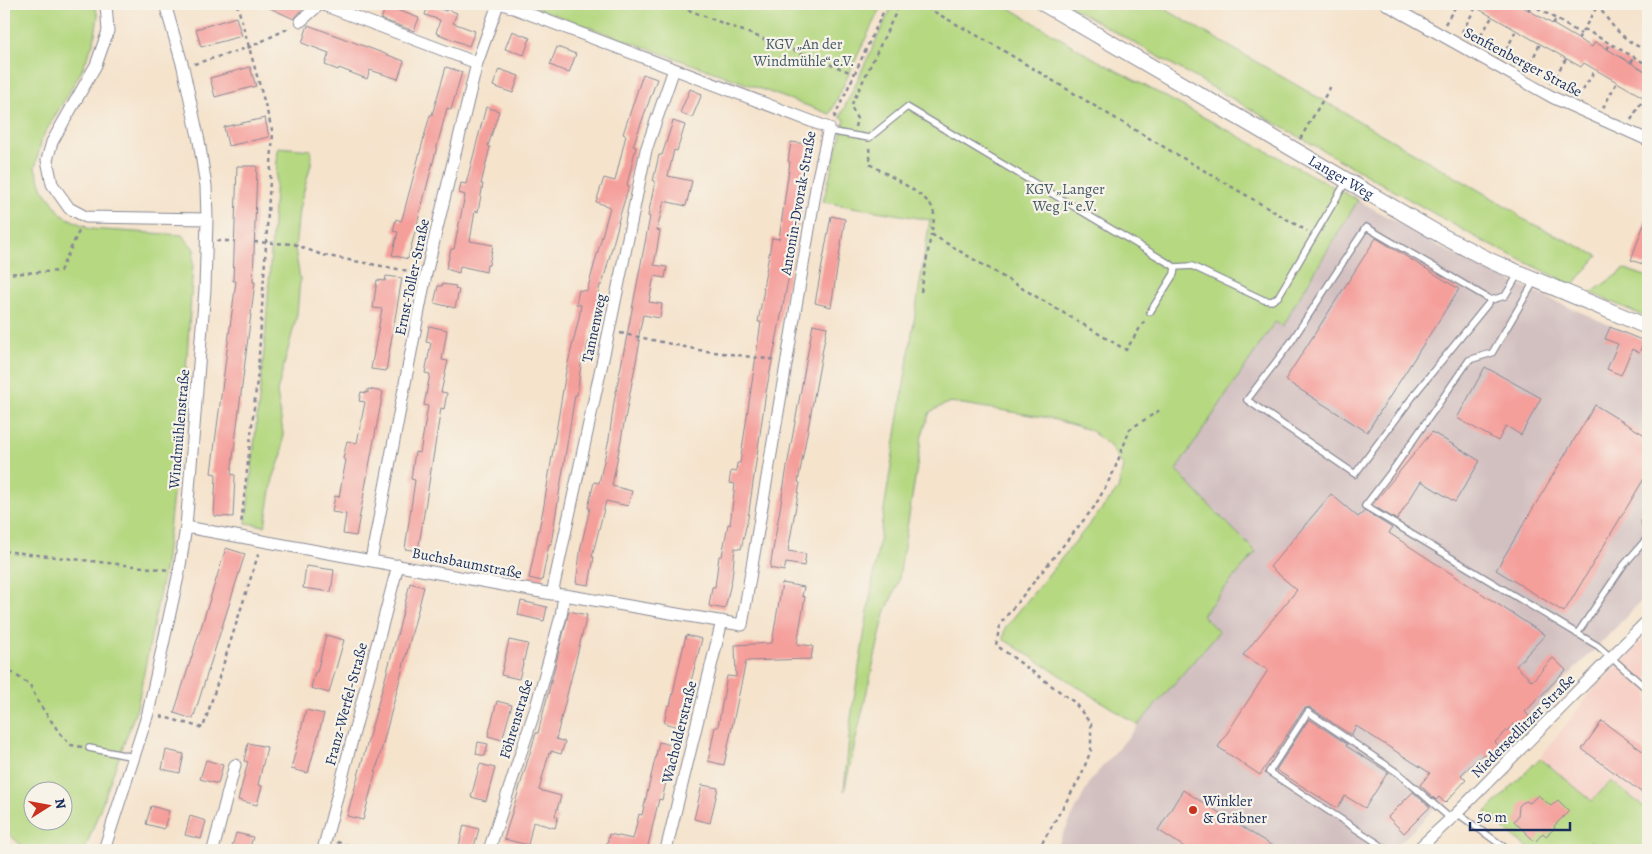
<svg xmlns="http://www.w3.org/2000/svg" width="1652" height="854" viewBox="0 0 1652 854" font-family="Alegreya,serif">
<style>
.built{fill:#f7d1c7}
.industrial{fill:#d2bfc0}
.green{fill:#b5d881;stroke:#688470;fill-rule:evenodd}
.building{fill:#f59f9b}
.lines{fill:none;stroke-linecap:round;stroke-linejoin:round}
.lane-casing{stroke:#888995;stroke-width:8}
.street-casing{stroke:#888995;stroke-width:13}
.secondary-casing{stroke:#888995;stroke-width:17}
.path{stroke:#888995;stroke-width:2.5;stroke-dasharray:4 4;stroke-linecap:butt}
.lane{stroke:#fff;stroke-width:5.5}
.street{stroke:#fff;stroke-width:11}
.secondary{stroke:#fff;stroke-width:15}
.poi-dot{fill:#c8321e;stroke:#f7f3e8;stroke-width:2}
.labels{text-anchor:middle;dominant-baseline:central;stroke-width:4.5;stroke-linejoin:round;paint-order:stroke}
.park-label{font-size:15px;fill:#425967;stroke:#f7f3e8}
.street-label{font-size:15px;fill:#1b2f5e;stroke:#f7f3e8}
.poi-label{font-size:15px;fill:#1b2f5e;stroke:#f7f3e8;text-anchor:start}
</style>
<rect width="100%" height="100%" fill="#f7f3e8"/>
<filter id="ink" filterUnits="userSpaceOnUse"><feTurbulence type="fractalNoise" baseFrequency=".02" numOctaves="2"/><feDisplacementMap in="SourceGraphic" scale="10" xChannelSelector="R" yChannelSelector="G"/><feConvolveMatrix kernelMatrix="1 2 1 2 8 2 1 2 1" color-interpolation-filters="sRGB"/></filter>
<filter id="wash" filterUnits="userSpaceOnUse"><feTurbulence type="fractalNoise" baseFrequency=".0096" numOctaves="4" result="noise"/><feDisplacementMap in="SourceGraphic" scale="20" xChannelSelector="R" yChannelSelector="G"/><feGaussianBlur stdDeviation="1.12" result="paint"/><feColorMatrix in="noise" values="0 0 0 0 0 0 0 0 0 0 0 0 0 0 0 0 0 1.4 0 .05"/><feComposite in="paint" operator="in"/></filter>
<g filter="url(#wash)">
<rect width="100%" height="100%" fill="#f5e3cc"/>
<!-- built -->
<path class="built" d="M1648 635V810L1611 781 1592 801 1540 758 1594 689Z"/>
<!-- industrial -->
<path class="industrial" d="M1358 200 1442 248 1501 277 1648 342V594L1598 646 1393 850H1055L1091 780 1219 632 1202 616 1204 500 1176 470 1275 322 1282 326Z"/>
<!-- green -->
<path class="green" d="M4 4H94L98 16 94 41 81 72 42 138 35 168 43 189 62 215 90 229 182 235 194 249 185 387 165 566 137 708 85 850H27L4 830ZM32 792H62V822H32Z
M525 4H882L830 114Z
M893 4H1003L1095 59 1358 200 1282 326 1275 322 1176 470 1204 500 1256 552 1202 615 1219 632 1138 725 1003 639 1005 628 1118 489 1123 466 1110 446 1090 430 1049 418 950 402 930 412 922 435 898 584 885 613 844 791 851 718 930 220 823 202 845 119 840 117Z
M1066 4H1156L1513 210 1521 218 1598 256 1573 285 1484 242Z
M278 147 311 150V164L299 209 295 249 300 279 297 315 277 392 283 433 282 454 273 479 265 526 246 523 265 342Z
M1625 269 1648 277V318L1591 293Z
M1540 758 1592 801 1611 781 1648 810V844L1644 850H1606L1591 841 1585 850H1531L1484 814Z"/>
<g id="blocks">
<!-- building -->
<path class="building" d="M261 4H304L301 11 294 19Z
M1470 4H1518L1592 47 1595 42 1648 73V100L1584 63 1581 67Z
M428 5 446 11 447 9 457 13 453 23 475 31 469 46 436 33 440 20 425 15Z
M386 6 419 18 414 31 381 19Z
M236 17 242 36 201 47 196 29Z
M308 25 404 61 398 79 370 70 367 79 339 68 338 70 325 65 329 53 302 43Z
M512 31 530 38 524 55 505 49Z
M557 47 576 54 569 73 550 65Z
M250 67 256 86 215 97 210 78Z
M446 67 462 72 451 110 447 108 408 259 392 255 398 232 393 231 396 219 401 221 402 219 430 115H432Z
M499 69 519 76 513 93 493 86Z
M643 74 657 79 633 146 636 147 627 185 629 186 618 222H619L602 285H600L585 358 582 357 577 395H575L551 544H549L542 581 529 578 544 505 566 371 579 318 581 305 576 304 579 290 587 291 610 207 596 202 604 178 615 181 626 135 623 134Z
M690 89 702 94 692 118 680 113Z
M486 107 499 111 488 146 490 147 481 184H483L478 212 475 211 470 241 493 245 489 265H487L486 272 460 266 459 273 446 269 451 249H454L465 195 459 193 461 183 466 184Z
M265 118 269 137 228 146 224 127Z
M673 121 685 125 677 151 674 150 668 176 692 181 686 206 664 201 657 230 660 231 654 265 667 267 665 278 654 276 649 302 662 304 660 318 643 315 638 340 640 341 612 486 632 491 628 506 606 501 592 557H594L589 585 576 583 581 546 590 508H588L594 482 599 483 609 439 614 402 650 217 648 216 655 182 653 181 659 155H662Z
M791 142 808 144 803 178H805L798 230 766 392 748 518 741 549 735 548 732 578 725 609 709 606 712 587H715L719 556H722L728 524 730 525 735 484 729 483 731 471 736 472 737 463H740L761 322H758L764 289 763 288 772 238 779 239 790 162 788 161Z
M237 166H257L253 282H255L231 474 235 475 233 517 214 516 216 474 211 473 236 281H233Z
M831 216 845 219 831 307 815 303Z
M1647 216H1648V266L1631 260Z
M1376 238 1459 289 1367 432 1285 380Z
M386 276 402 278 386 371 371 369 382 309 373 308 377 280 385 281Z
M442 284 456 286 455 289 459 290 455 308 434 303 438 286H442Z
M813 324 827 327 798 482 800 483 788 551 806 554 804 566 786 563 784 571 770 568 788 461Z
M429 326 447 330 442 360 448 361 441 392 447 393 444 409 441 408 418 551 405 549 415 480 411 479 415 452 420 453 428 406 424 405 430 374 425 373 431 343 426 342Z
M1610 327 1644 341 1639 353 1632 349 1621 375 1607 369 1618 344 1605 339Z
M1485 367 1541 398 1521 435 1506 426 1498 441 1457 418Z
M368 389 383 392 356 536 343 534 346 514 332 512 335 496 339 497 346 460 343 459 347 441 357 443 365 402 359 401 361 392 368 393Z
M1595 405 1648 437V472L1564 612 1496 570Z
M1432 432 1480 461 1455 502 1421 481 1397 520 1372 505Z
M1331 494 1358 517 1365 511 1392 528 1389 533 1545 635 1516 666 1532 681 1553 658 1566 670 1525 712 1530 717 1518 728 1514 724 1495 742 1500 747 1489 758 1483 754 1461 775 1466 780 1445 803 1439 797 1436 800 1420 785 1430 773 1356 726 1351 735 1309 707 1304 709 1260 775 1218 747 1268 670 1243 655 1297 590 1270 567Z
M226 548 245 554 193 719 174 713Z
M306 566 334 570 331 592 303 588Z
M410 583 424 587 363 820 347 816 398 632Z
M782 583 804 587 802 596 805 597 797 644 813 646 811 659 746 661 724 765 708 761 715 727H718L727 676 736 677 735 645 772 643Z
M521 601 547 607 544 621 518 615Z
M569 611 587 615 556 739 565 742 561 754 551 751V754L549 753 539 790 561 796 555 816 558 817 555 828 533 822 528 845 504 839 536 733H538Z
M326 635 344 640 329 693 311 688 315 672H317Z
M686 635 702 639 679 727 664 723 668 705 670 706Z
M509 640 528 644 519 679 501 675Z
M497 701 512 705 502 740 488 736Z
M306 710 324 714 308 773 291 769Z
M1309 719 1347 744 1346 746 1388 772 1365 808 1345 796 1337 808 1276 770Z
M1602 721 1648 755V797L1582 749Z
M478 742 488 744 485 756 476 754Z
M659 742 674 746 662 800 659 799 647 850H616L606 848 609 834 633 839 639 814 642 815Z
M248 743 267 747 258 785 262 786 257 805 238 800 248 762 244 761Z
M166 750 184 754 180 773 162 769Z
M206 760 223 765 218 784 200 779Z
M480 764 495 768 486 801 471 797Z
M702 785 718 788 710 823 694 819Z
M1183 790 1279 850H1189L1158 830Z
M1413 792 1430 807 1404 833 1388 817Z
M1538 795 1551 806 1558 800 1569 811 1554 826 1555 828 1546 836 1543 833 1535 842 1514 821 1518 816 1519 806 1522 803 1526 801 1530 803Z
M151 806 169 811 164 829 146 824Z
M190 816 206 821 201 839 185 835Z
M464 825 479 829 473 850H458Z
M236 833 253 837 249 850H231Z"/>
</g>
</g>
<g filter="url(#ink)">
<use href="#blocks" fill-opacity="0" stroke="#888995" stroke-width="1"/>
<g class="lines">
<!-- lane casing -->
<g class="lane-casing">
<path id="lane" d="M828 131 869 138 907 107 1175 267 1174 274 1150 312
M1175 267 1192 266 1264 300 1272 301 1278 297 1346 182
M1535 280 1492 353 1469 360 1394 468 1365 506 1598 646 1648 690
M1491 300 1366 227 1291 342 1247 400 1355 474 1417 391 1491 300 1505 296 1519 273
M1648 508C1646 516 1642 524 1648 531
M1577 634 1623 566 1648 537
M89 748 134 757
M1457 813 1508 850
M1388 850 1269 772 1308 712 1398 773 1451 819"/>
</g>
<!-- street casing -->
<g class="street-casing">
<path id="street" d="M106 4 108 31 96 65 52 142 47 160 52 184 69 208 86 217 207 219
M321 4 477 63
M1386 4 1554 98 1648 140
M301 21 320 4
M186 527 552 594 564 595 742 625 817 182 829 128 503 4
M371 560 426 274 477 63 498 4
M552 594 609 331 646 150 674 69
M4 847 7 850
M104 850 148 713 179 572 186 527 205 289 207 219 206 186 199 141 183 67 165 4
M213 850 235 765
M323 850 398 565
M489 850 536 707 561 616 564 595
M666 850 722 621
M1417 850 1457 813 1648 620"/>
</g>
<!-- secondary casing -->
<g class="secondary-casing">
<g id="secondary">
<path id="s1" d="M1044 4 1444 237 1493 262 1648 327"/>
</g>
</g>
<!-- path -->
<path class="path" d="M237 4 273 133 258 371 241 525
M673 4 855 74
M920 4 994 45 1113 117 1307 231
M1531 4 1581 34
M1598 4C1608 23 1626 44 1648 50
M1419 9 1422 4
M1528 10 1532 4
M1445 24 1457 4
M1553 24 1556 19
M1584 29 1648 65
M1462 32 1477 5
M1578 39 1598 5
M1477 42 1492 17
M1607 49 1610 44
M1503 57 1516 30
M1631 63 1634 57
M194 64 250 47 291 27
M1527 70 1540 44
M1551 83 1566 59
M1579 97 1595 70
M1603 108 1617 82
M834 118 887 4
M1631 120 1644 98
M855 127 857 119 851 106 900 4
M1300 139 1331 86
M869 148 871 165C885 173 925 194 932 207 936 215 933 225 931 234L1126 350 1145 320
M217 241H234
M254 242 294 244 322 255 414 272
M4 274 60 271 81 227
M921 292 931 234
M620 333 699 350 775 360
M4 551 169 570
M4 667 30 685 38 702 59 732 71 745 82 747
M160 716 203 728 259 552
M337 842 364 850
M1038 850 1081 776 1091 750V724L1074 702 996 645 1000 624 1095 506 1114 471 1130 429 1160 410"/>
<!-- lane -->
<use href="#lane" class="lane"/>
<!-- street -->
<use href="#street" class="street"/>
<!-- secondary -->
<use href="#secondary" class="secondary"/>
</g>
</g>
<!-- markers -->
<circle class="poi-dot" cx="1193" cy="810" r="5"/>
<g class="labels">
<!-- park labels -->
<g class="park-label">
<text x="804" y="44">KGV „An der<tspan x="804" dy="17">Windmühle“ e.V.</tspan></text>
<text x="1065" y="189">KGV „Langer<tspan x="1065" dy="17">Weg I“ e.V.</tspan></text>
</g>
<!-- street labels -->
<g class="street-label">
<text transform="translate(1523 62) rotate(28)">Senftenberger Straße</text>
<text stroke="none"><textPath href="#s1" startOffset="344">Langer Weg</textPath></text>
<text transform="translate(798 203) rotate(-80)">Antonin-Dvorak-Straße</text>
<text transform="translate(412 277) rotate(-78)">Ernst-Toller-Straße</text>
<text transform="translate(594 328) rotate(-78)">Tannenweg</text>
<text transform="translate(179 429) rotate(-85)">Windmühlenstraße</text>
<text transform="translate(467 563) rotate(11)">Buchsbaumstraße</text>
<text transform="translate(346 704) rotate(-75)">Franz-Werfel-Straße</text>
<text transform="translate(516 719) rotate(-73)">Föhrenstraße</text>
<text transform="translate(1523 726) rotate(-45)">Niedersedlitzer Straße</text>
<text transform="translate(679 732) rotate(-76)">Wacholderstraße</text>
</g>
<!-- poi labels -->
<g class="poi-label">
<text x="1203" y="801">Winkler<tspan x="1203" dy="17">&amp; Gräbner</tspan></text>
</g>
</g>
<!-- margin -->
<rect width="1652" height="854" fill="none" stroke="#f7f3e8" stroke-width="20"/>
<!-- north arrow -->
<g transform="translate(48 806) rotate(79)"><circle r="24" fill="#f7f3e8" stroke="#9fa5b1"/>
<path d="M0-4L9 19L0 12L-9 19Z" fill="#c8321e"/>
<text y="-8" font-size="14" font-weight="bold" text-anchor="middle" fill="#1b2f5e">N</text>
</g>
<!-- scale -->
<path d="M1470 822v8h100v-8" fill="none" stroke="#1b2f5e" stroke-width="2.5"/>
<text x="1477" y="822" font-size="15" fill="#1b2f5e" stroke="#f7f3e8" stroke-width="4" paint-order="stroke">50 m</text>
</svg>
